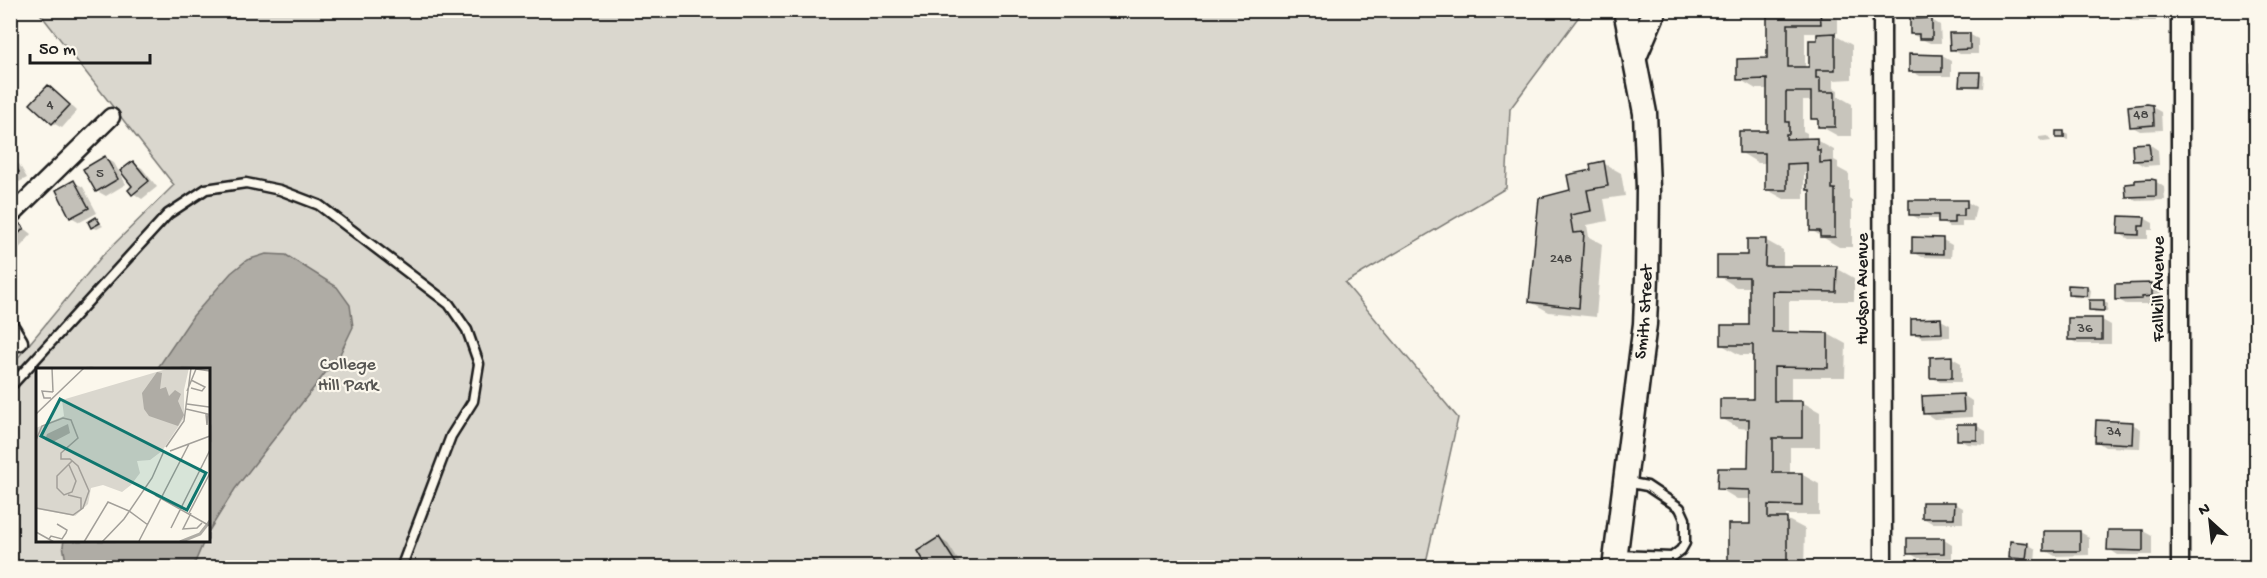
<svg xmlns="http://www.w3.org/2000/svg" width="2267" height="578" viewBox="0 0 2267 578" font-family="'Gochi Hand',sans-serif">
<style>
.green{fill:#dad7ce;stroke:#7b7a75;stroke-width:1.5;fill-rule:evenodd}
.water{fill:#afaca5;stroke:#74726e;stroke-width:1.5}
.shadow{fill:#0003;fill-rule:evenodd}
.building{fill:#c3c0b8;stroke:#1c1c1c;stroke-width:1.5}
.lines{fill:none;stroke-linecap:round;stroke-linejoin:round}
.lane-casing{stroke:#1c1c1c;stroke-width:13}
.street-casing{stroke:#1c1c1c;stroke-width:21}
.secondary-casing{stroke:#1c1c1c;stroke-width:27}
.lane{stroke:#fbf7ec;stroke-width:8}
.street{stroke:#fbf7ec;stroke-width:16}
.secondary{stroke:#fbf7ec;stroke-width:22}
.labels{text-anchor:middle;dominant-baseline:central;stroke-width:4.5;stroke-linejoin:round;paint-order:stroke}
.number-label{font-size:15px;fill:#464543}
.street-label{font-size:18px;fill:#1c1c1c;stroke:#fbf7ec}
.park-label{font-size:18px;fill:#555451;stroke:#fbf7ec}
.inset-river{fill:none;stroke:#afaca5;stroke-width:3}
.inset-road{fill:none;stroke:#a29f99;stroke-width:1.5}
.view{fill:#0f766e;fill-opacity:0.15;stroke:#0f766e;stroke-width:3}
.inset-edge{fill:none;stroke:#1c1c1c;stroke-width:3}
</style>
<rect width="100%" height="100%" fill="#fbf7ec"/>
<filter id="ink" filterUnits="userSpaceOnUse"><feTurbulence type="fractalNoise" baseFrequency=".0167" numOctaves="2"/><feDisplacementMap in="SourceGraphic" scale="12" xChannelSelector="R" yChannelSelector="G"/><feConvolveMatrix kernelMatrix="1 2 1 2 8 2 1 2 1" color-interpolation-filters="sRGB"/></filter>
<g filter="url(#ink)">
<!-- green -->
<path class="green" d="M38 11H1583L1510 109 1506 188 1345 283 1458 418 1425 567 11 568V366L102 256 174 185ZM38 370H208V540H38Z"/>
<!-- water -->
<path class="water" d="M266 254 286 255 337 287 350 305 353 327 340 354 235 489 209 531 208 370 157 369 193 316 231 273 247 260Z
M64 541 204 540V541L193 567 67 568 63 545Z"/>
<!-- shadow -->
<path class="shadow" d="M1745 10H1833V17L1838 19V33H1831L1852 45V79L1834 80V88L1838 90V96L1852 104V136H1838L1820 126V122L1812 118V101H1803V131L1807 133V140H1816L1834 150V160L1838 162V168L1849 174V199L1852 201V247H1839L1811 230V191L1808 173H1804V199H1784L1766 189V163H1758L1740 152 1769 132V89H1756L1739 79 1768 60V17H1757ZM1805 33H1818V42L1810 69H1805Z
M1909 10H1950L1946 11 1945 19H1930L1940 25 1941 43H1930L1911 34 1920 20 1909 13Z
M2115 10H2155L2156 21H2132Z
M1969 34 1978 39V54H1960L1951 49Z
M1942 56 1951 61V76H1920L1911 71Z
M1980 74 1984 76 1983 88 1965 87 1961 85Z
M48 87 57 92 77 111 62 128 53 123Z
M2152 107 2161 112 2162 130 2140 131 2131 126Z
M2064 132 2068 135V140L2058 137Z
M2047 136 2051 141 2043 142 2039 139V137Z
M2149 144 2158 150 2159 165 2144 166 2135 161Z
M105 158 114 163 126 184 106 196 97 191Z
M10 159 19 164 27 178 13 185 10 183Z
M133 163 142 168 157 187 142 199 133 193Z
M1603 163 1621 173 1625 196 1604 199 1608 221 1587 225 1589 237 1602 244 1596 317 1549 312 1531 302 1571 192Z
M2155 181 2164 187 2165 200 2136 201 2127 196Z
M74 182 83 187 97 213 80 222 71 217Z
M1967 202 1976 207 1973 221H1962V227H1949L1940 222V219H1919L1910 214Z
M2144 218 2153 223V230H2148V239H2129L2120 234Z
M96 219 103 226 97 229 93 227Z
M14 220 32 234 14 254 10 252V224Z
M1914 239 1943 240 1952 245 1951 258 1922 257 1913 252Z
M1765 240 1783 250V267L1836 268 1854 278V301H1789V334H1828L1846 344 1845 377H1791V402H1802L1820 412V447H1790V474H1801L1819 484V515H1786V519L1805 529 1804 568H1736L1729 563 1751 526V499H1737L1719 488 1750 469V429L1739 428 1721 418 1754 401V355H1740L1722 345 1751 326V287H1736L1719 276 1748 257Z
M2152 285 2161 290V301H2151V304H2126L2117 299Z
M2087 287 2091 290 2090 298 2074 297 2070 295Z
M2104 301 2108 304 2107 312H2095L2091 309Z
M1941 320 1950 325V337L1922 338 1913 333Z
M2102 320 2111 325V344H2078L2069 339Z
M1952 358 1961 363V382H1940L1931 377Z
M1963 395 1972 401V417L1934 419 1925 413Z
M2132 424 2141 429 2140 448 2105 447 2096 441Z
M1977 426 1986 431V445L1967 444 1958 439Z
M1954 503 1963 508V523H1932L1923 518Z
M2143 531 2152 536V555H2118L2109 549Z
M2080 532 2089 537V555L2055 556 2046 551Z
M939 538 948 544 963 568H929Z
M1944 540 1952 545V558H1918L1909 553Z
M2027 544 2036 549 2035 563 2019 562 2010 557Z"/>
<!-- building -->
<path class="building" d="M1767 10H1820L1821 24H1788V67H1809V40H1817V34L1835 33V70H1816V78H1820V92H1835V127H1818V119H1811V92H1786V122H1789V134H1786V139L1817 138V150H1820V163L1832 162V189H1835V237H1820V231H1810V190H1807V163L1787 164V190H1765V153H1739V131H1767V79L1737 80V59L1767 58Z
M1907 10H1937V15L1907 14Z
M2122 10H2147V17H2122Z
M1932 18V39H1919V34H1910V19Z
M1949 33H1970V49L1950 50Z
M1909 54 1942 55V72H1909Z
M2252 64H2256V86H2251Z
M1960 72H1980L1979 86H1959Z
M48 85 70 105 52 124 30 104Z
M2147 104 2153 105 2154 125 2130 127 2128 106Z
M2056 131H2064V138H2056Z
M2149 143 2151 160 2133 161 2132 144Z
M105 156 118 179 96 192 83 169Z
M10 158 19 172 10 177Z
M133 161 149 181 132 195 128 190 132 186 120 171Z
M1604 161 1608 186 1587 190 1591 211 1570 215 1573 233 1584 232 1579 308 1529 302 1539 198 1570 190 1567 175 1591 170 1590 164Z
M2151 179 2156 180V196L2126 197 2125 184 2135 183V180Z
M74 180 89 208 70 218 56 190Z
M1909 200H1967V208H1964V216H1954V223H1938V215H1909Z
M2119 216 2145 217 2144 226H2139V235L2118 234Z
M96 217 100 223 91 228 88 222Z
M14 218 24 228 10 243V222Z
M1912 237 1943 238V254L1912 253Z
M1747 239H1766L1765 266H1837L1836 292 1772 291V332L1828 333V368L1774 367V401H1802V438H1773V473H1802V506L1768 505V518H1787V564H1728V524H1750V490L1717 489 1718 468H1748L1749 419H1720V399H1753V345H1721V325H1749V277H1717V255H1747Z
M2152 283V296L2142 297V299L2115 300V284Z
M2068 285 2087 286V296L2068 295Z
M2089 300H2104V311L2089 310Z
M1941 318 1942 333 1911 334V319Z
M2068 318H2102V340H2068Z
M1952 356V378H1930V357Z
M1963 394 1964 412 1923 414 1922 396Z
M2096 420 2133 422 2132 444 2095 442Z
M1957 424H1977V440H1957Z
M1922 502H1955L1954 518H1922Z
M2108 530H2143V551L2107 550Z
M2044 531H2080V551H2044Z
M939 537 959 568H927L917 551Z
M1907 538H1944V553L1907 554Z
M2010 541 2028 543 2026 559 2009 558Z"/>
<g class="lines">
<!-- lane casing -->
<g class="lane-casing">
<path id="lane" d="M10 387 168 214 206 189 246 183 280 190 319 205 449 304 467 330 479 364 473 401 451 436 401 568
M1616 555 1672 557 1681 550 1685 543V519L1680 508 1647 486 1626 482"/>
</g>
<!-- street casing -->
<g class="street-casing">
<path id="street" d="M1882 10 1883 568
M2180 10V568
M10 216 111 117
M10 327 19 342"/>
</g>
<!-- secondary casing -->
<g class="secondary-casing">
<g id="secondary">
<path d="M1635 57 1655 10"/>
<path id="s1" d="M1614 568 1645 324 1647 277 1648 188 1645 113 1625 10"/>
</g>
</g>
<!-- lane -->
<use href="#lane" class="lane"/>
<!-- street -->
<use href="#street" class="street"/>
<!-- secondary -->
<use href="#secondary" class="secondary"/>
</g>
</g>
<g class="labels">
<!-- number labels -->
<g class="number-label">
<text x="50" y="105">4</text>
<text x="2141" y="115">48</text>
<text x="100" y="174">5</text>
<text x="1561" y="259">248</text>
<text x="2085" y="329">36</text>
<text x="2114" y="432">34</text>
</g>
<!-- street labels -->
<g class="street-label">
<text transform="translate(1863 289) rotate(-90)">Hudson Avenue</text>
<text transform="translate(2159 289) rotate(-90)">Fallkill Avenue</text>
<text stroke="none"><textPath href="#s1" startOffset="258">Smith Street</textPath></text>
</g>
<!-- park labels -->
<g class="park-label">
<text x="348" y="365">College<tspan x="348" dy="21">Hill Park</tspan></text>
</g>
</g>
<!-- overview -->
<g transform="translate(36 368)">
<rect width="174" height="174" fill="#fbf7ec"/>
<path d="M134 0H153L148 22V50L126 83 114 92 101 93 104 105 95 117 86 124 67 117 55 120 52 136 39 148 0 141V60L28 48 26 32Z" fill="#dad7ce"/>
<path d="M121 4 126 5 124 21 130 19 133 28 139 22 145 26 142 33 148 47 142 58 113 48 108 41 106 25ZM32 56 34 65 15 75 9 72 11 66Z" fill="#afaca5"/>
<path class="inset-river" d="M144 174 164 166 174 153"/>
<path class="inset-road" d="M16 0 17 24M155 20 166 23 169 19 155 12M151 23 160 1 174 3M15 30H8L6 23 17 24M151 36 173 39M150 41 172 46 171 57 170 46M0 46 48 0M0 72 6 58 27 50 35 52 42 70 25 85V91H34L42 98 53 123 47 140 37 147 0 140M130 79 148 53 155 0M134 83 174 68M33 97 40 113 36 124 28 127 21 120V108L36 93M32 127 45 130V141M119 127 174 158M153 145 174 105M155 145 147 161 161 160 166 155M135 160 174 82M0 164 18 174M13 171 15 168 26 171 30 165 31 162 21 156M103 173 153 76M48 174 72 134 93 143 112 157M66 174 88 151 116 110 128 83"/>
<path class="view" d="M24 31 170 105 151 142 5 68Z"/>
<rect width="174" height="174" class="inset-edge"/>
</g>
<!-- margin -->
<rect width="2267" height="578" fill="none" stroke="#fbf7ec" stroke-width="36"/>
<rect x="18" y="18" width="2231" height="542" fill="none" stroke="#1c1c1c" stroke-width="2" filter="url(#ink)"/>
<!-- north arrow -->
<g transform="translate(2210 521) rotate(333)" stroke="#fbf7ec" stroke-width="4.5" paint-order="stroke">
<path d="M0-4.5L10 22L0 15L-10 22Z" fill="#1c1c1c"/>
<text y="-9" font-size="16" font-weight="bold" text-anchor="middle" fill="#1c1c1c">N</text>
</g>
<!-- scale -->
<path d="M30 54v9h120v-9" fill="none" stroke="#1c1c1c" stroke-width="3"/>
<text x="39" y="54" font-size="18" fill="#1c1c1c" stroke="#fbf7ec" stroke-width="4.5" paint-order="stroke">50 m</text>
</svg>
